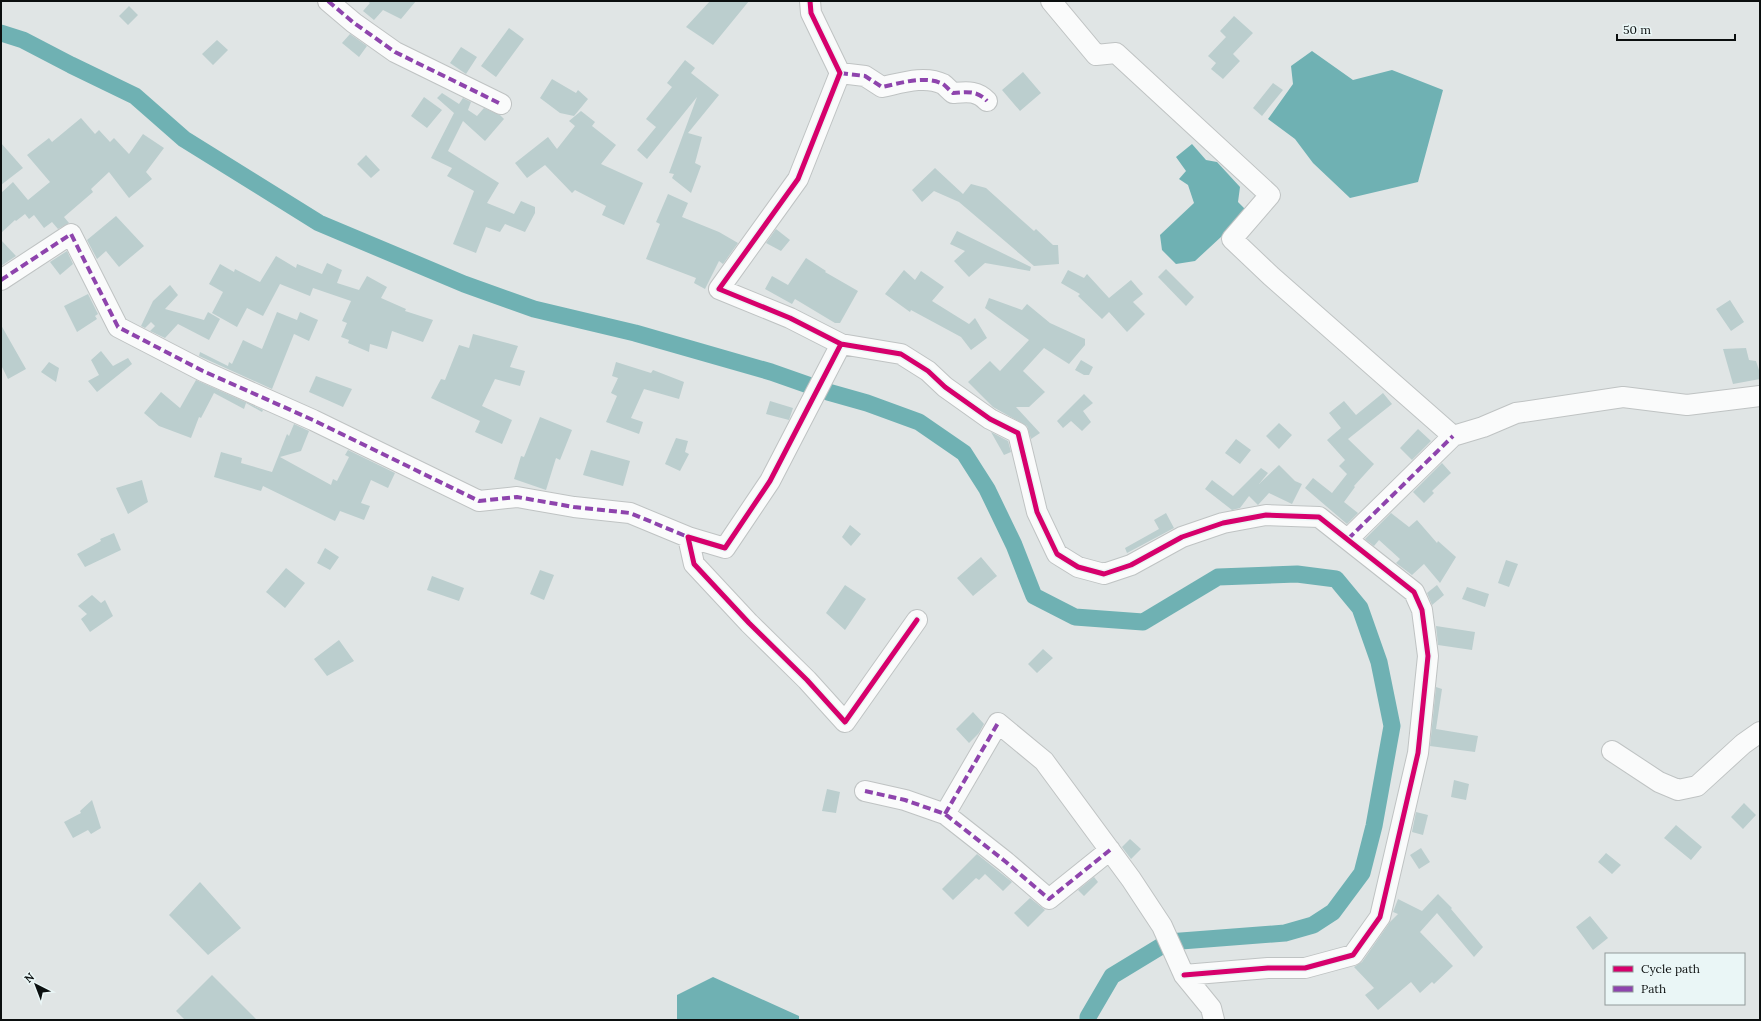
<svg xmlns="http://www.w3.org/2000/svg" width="1761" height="1021" viewBox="0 0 1761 1021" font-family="Lora,serif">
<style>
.water{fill:#6fb1b3}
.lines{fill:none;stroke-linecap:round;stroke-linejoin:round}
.canal{stroke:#6fb1b3;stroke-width:17}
.building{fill:#bbcece}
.minor-casing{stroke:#bfc3c3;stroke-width:22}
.minor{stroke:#fafbfb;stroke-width:20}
.quiet{stroke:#8e44ad;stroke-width:4;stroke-dasharray:8 4;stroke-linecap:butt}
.cycleway-casing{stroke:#eaf6f6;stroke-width:8}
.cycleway{stroke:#d6006c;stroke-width:5}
</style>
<rect width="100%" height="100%" fill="#e0e5e5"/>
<!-- water -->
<path class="water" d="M1312 51 1353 80 1392 70 1443 90 1418 182 1350 198 1313 163 1295 139 1268 119 1293 84 1291 66Z
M1192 144 1206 160 1217 162 1240 187 1238 202 1248 212 1195 261 1176 264 1162 250 1160 235 1194 203 1188 185 1179 179 1186 171 1176 157Z
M713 977 799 1016V1020H677V995Z"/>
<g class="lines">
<!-- canal -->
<path class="canal" d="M1 33 23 40 71 65 135 96 184 139 319 223 464 284 534 309 635 333 771 372 828 392 867 403 919 422 964 453 987 489 1014 545 1034 596 1075 617 1143 622 1218 577 1297 574 1336 579 1360 608 1379 662 1392 726 1374 826 1362 873 1333 912 1313 925 1285 933 1168 942 1112 976 1088 1017V1020"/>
</g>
<!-- building -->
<path class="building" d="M367 1H416L401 19 383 10 374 20 363 11 370 3Z
M710 1H749L713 45 686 27Z
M129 6 138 15 128 25 119 16Z
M1234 16 1253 33 1233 54 1240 61 1223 79 1211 69 1216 63 1208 56 1226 37 1220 31Z
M509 28 524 39 496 77 481 66Z
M350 34 367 46 359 57 342 43Z
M217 40 228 50 213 65 202 54Z
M461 47 477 57 466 74 450 63Z
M685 60 695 68 691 73 719 95 688 133 702 137 695 163 701 166 691 193 672 178 674 174 669 173 697 97 647 159 637 150 656 127 646 119 672 87 667 83Z
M1023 72 1041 93 1020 111 1002 90Z
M552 79 576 93 578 90 588 99 574 116 560 113 540 98Z
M1273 83 1283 90 1262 116 1253 108Z
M442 93 459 104 463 98 471 102 468 110 477 116 484 108 500 115 504 119 485 141 463 121 448 151 499 183 487 203 514 214 521 201 535 207V213L525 232 505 224 500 232 486 227 476 253 453 244 474 191 447 176 452 168 431 158 454 113 437 98Z
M424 97 442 110 427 128 411 116Z
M581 111 595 122 592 126 616 145 601 164 643 183 624 225 602 215 606 206 575 190 572 193 545 165 527 178 515 163 548 137 557 149 575 126 569 121Z
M81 118 95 134 99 130 110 142 114 138 129 154 143 134 164 148 146 172 152 179 129 198 109 172 91 189 93 192 64 217 69 223 58 229 52 222 44 228 34 215 29 219 25 214 16 221 15 220 1 233V193L13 182 28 200 50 182 27 155 49 138 52 142Z
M1 143 23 168 1 185Z
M366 155 380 170 371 178 357 164Z
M935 168 963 194 971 184 986 188 1034 231 1036 229 1053 245H1058L1059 264 1034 266 959 202 934 191 922 202 912 190Z
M668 194 688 203 682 217 719 232 738 243 723 264 719 261 705 289 694 283 696 278 646 259 660 224 656 222Z
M116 216 144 246 119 267 106 251 97 259 87 240Z
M776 229 790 240 781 251 766 243Z
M957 231 1031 267 1030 271 985 263 969 277 954 261 965 251 950 244Z
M1 240 16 256 1 266Z
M67 251 73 264 60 275 50 262Z
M276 256 296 268 297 264 322 274 327 263 342 270 337 283 359 290 367 276 387 287 381 298 406 309 405 311 433 320 423 342 392 331 387 349 370 344 369 352 348 343 349 340 341 337 347 323 342 321 351 301 313 288 310 296 280 284 263 316 247 308 237 327 212 313 223 292 209 284 220 264 234 272 235 269 260 282Z
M806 258 826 271 825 272 858 291 840 323H835L795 299 792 304 765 289 772 276 788 285Z
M1166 269 1194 297 1186 306 1158 277Z
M904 270 915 280 921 271 944 287 932 301 969 324 975 318 987 338 971 350 961 337 911 310 910 312 885 294Z
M1068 270 1084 278 1087 274 1109 298 1131 280 1143 294 1133 302 1145 314 1127 332 1109 312 1102 319 1078 296 1080 294 1061 283Z
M170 285 178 295 165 309 204 320 208 312 220 319 209 340 178 324 165 338 150 331 155 326 151 322 145 328 141 326 153 301Z
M88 294 98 314 95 316 97 319 77 332 64 306Z
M989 298 1022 310 1027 304 1050 323 1085 339V345L1069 364 1044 348 1023 371 1045 392 1029 407H1016L1040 433 1031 439 1027 426 993 407 968 382 990 361 1000 371 1029 340 985 308Z
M1730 300 1744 322 1731 331 1716 309Z
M277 312 297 320 300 312 318 320 309 341 294 334 272 389 199 356 200 352 228 366 229 362 232 364 243 340 262 349Z
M1 325 26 369 8 379 1 365Z
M473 334 518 346 510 367 525 371 520 386 495 379 482 406 512 420 502 444 475 432 480 421 431 398 441 379 445 380 459 345 469 348Z
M1746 348 1749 360 1756 361 1760 373V379L1733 384 1723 349Z
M101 351 113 366 128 358 132 364 97 392 88 381 99 375 91 360Z
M1081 360 1093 367 1089 375H1084L1075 370Z
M49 362 59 368 56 382 41 372Z
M616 362 651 373 653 370 684 382 679 399 644 389 631 418 643 422 639 434 606 422 617 396 611 393 618 378 612 376Z
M316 376 352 389 343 407 309 392Z
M196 380 263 410 262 412 246 403 244 409 214 393 201 418 199 417 191 438 159 426 144 413 161 392 180 408Z
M1383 393 1392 404 1348 439 1374 464 1354 486 1355 487 1344 502 1358 513 1347 524 1305 488 1313 478 1332 493 1347 474 1339 466 1345 460 1327 440 1341 428 1329 413 1344 401 1356 415Z
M1084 394 1093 403 1083 411 1091 422 1082 431 1071 421 1063 428 1057 421Z
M770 401 793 408 789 420 766 414Z
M540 417 572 430 560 460 556 458 546 490 514 479 521 456 524 457Z
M1279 423 1292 435 1279 449 1266 436Z
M294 424 309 431 301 451 280 457 331 485 333 479 337 481 349 457 345 455 348 450 395 473 388 488 371 480 361 503 370 506 364 520 340 511 335 521 263 486 261 491 214 477 221 452 242 458 241 463 272 472 287 434 289 436Z
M1418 429 1431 441 1412 460 1400 448Z
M991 432 1008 441 1011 452 1004 455Z
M676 438 688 441 685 452 689 454 680 471 665 464Z
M1236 439 1251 450 1240 464 1225 453Z
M591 450 630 461 623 486 583 475Z
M1442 463 1451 473 1432 491 1434 493 1424 503 1413 492Z
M1279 465 1295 481 1302 484 1292 504 1269 493 1258 505 1249 496 1240 508 1232 510 1205 489 1212 480 1233 496 1261 468 1268 473 1259 484Z
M142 480 148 502 128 514 116 488Z
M1166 513 1174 528 1127 553 1125 548 1159 529 1154 520Z
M1391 513 1409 527 1417 520 1437 543 1438 541 1456 557 1440 583 1424 564 1412 575 1396 563 1400 559 1379 540 1374 546 1365 539Z
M850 525 861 534 851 546 842 537Z
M114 533 121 550 85 567 77 554 101 541 100 539Z
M325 548 339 557 330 570 317 563Z
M981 557 997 576 973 596 957 578Z
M1506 560 1518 564 1509 587 1498 583Z
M286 568 305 583 285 608 266 592Z
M540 570 554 575 544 600 530 594Z
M432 576 464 588 459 601 427 590Z
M845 585 866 599 845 630 826 613Z
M1437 585 1444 595 1432 605 1427 593Z
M1467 587 1489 594 1485 607 1462 599Z
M92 595 101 603 105 600 113 616 90 632 81 619 87 614 78 606Z
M1436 626 1475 632 1472 650 1438 645Z
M339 640 354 661 327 676 314 659Z
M1043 649 1053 658 1037 673 1028 664Z
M1436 687 1442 689 1436 729 1478 736 1475 752 1430 746Z
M973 712 984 724 979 733 969 743 956 729Z
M1454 780 1469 784 1466 800 1451 797Z
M827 789 840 792 836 813 822 811Z
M92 800 101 828 91 834 88 830 73 838 64 822 81 813 80 811Z
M1744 803 1756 815 1743 829 1731 817Z
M1416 812 1428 815 1423 835 1412 832Z
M1676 825 1702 847 1691 860 1664 838Z
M1130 839 1141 849 1131 859 1122 847Z
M1421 848 1430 862 1419 869 1410 855Z
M1606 853 1621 865 1612 874 1598 862Z
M977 854 1012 882 1003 891 985 874 979 880 976 878 953 900 942 889Z
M1094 877 1098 882 1084 896 1078 890Z
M200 882 241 928 208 955 169 915Z
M1438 894 1452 908 1451 909 1483 947 1474 957 1437 913 1420 932 1453 966 1434 984 1432 982 1420 993 1411 982 1378 1010 1365 995 1374 988 1354 967 1362 962 1390 922 1398 914 1393 912 1398 899 1422 911Z
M1030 898 1045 910 1028 927 1014 913Z
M1590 916 1608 938 1593 950 1576 927Z
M212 975 257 1020H185L176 1011Z"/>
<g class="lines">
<!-- minor casing -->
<g class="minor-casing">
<path id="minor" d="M328 1 354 23 395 52 501 104
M810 1 811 13 840 73 798 179 719 289 790 318 841 344 770 481 725 548 688 537 694 564 749 623 807 680 845 722 917 620
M1051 1 1096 55 1116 53 1270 195 1232 239 1271 276 1453 436 1483 427 1516 413 1623 397 1687 405 1760 396
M840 73 865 76 882 87C901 83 925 75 943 84 946 86 950 91 953 93 966 92 977 90 987 101
M1 280 71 234 118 327 203 371 313 420 479 501 517 497 574 507 630 513 688 537
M841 344 901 354 928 371 945 387 990 419 1018 433 1037 512 1057 554 1078 567 1104 574 1131 565 1182 537 1223 523 1266 515 1319 517 1414 592 1422 610 1428 656 1418 753 1380 917 1353 955 1305 968H1268L1184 975
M1348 539 1453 436
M1612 751 1659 782 1678 790 1697 786 1743 744 1760 732
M865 791 905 800 945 814 1006 862 1049 899 1110 850
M945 814 998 723 1044 761 1131 879 1162 926 1184 975 1211 1008 1214 1020"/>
</g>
<!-- minor -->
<use href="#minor" class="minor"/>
<!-- quiet -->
<path class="quiet" d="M328 1 354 23 395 52 501 104
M840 73 865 76 882 87C901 83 925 75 943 84 946 86 950 91 953 93 966 92 977 90 987 101
M1 280 71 234 118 327 203 371 313 420 479 501 517 497 574 507 630 513 688 537
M1348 539 1453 436
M865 791 905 800 945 814 1006 862 1049 899 1110 850
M945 814 998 723"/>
<!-- cycleway casing -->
<g class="cycleway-casing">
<path id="cycleway" d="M810 1 811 13 840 73 798 179 719 289 790 318 841 344 770 481 725 548 688 537 694 564 749 623 807 680 845 722 917 620
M841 344 901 354 928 371 945 387 990 419 1018 433 1037 512 1057 554 1078 567 1104 574 1131 565 1182 537 1223 523 1266 515 1319 517 1414 592 1422 610 1428 656 1418 753 1380 917 1353 955 1305 968H1268L1184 975"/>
</g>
<!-- cycleway -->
<use href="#cycleway" class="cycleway"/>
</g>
<!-- border -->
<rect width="1761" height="1021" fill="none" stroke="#0b0f0f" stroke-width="4"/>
<!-- legend -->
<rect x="1605" y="953" width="140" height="52" fill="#eaf6f6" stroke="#919a9a"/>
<rect x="1613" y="966" width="20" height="6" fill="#d6006c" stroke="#919a9a"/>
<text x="1641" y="973" font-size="12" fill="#0b0f0f">Cycle path</text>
<rect x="1613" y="986" width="20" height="6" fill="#8e44ad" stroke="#919a9a"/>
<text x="1641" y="993" font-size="12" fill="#0b0f0f">Path</text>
<!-- north arrow -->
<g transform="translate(36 985) rotate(318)" stroke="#eaf6f6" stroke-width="3" paint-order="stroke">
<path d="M0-3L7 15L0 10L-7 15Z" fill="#0b0f0f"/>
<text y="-6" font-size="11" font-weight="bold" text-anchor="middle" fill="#0b0f0f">N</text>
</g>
<!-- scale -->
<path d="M1617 34v6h118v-6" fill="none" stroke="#0b0f0f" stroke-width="2"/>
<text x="1623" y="34" font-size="12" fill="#0b0f0f" stroke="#eaf6f6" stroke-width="3" paint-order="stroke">50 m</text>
</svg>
